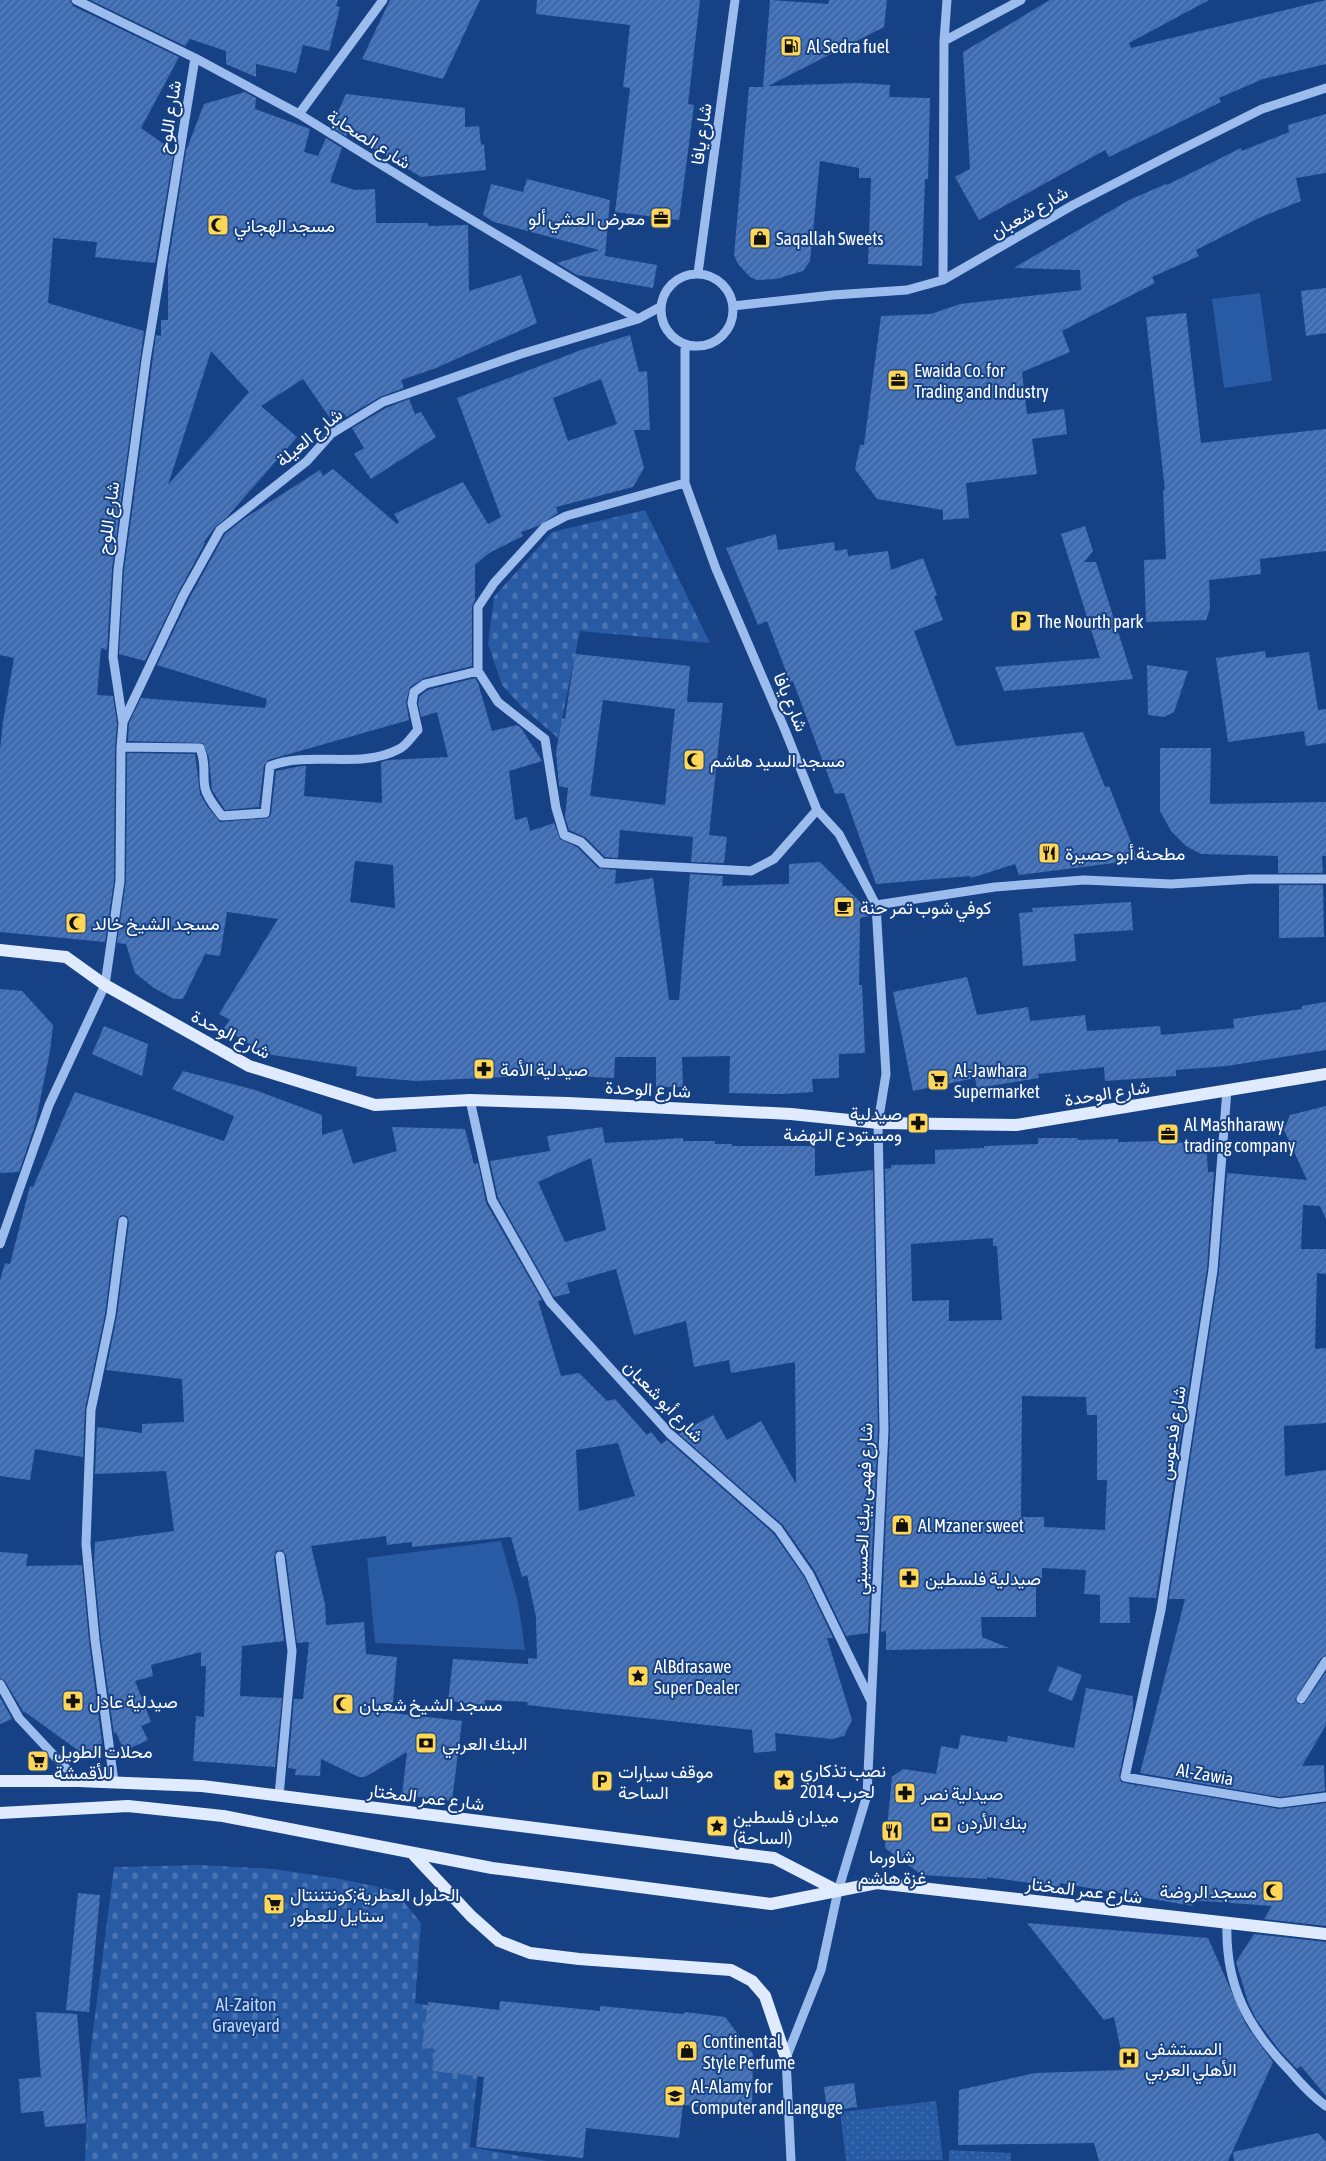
<svg xmlns="http://www.w3.org/2000/svg" width="1326" height="2161" viewBox="0 0 1326 2161" font-family="'Asap Condensed',Vazirmatn,sans-serif">
<style>
.cemetery{fill:url(#cemetery-stones)}
.park{fill:url(#park-dots)}
.garden{fill:#295aa4}
.building{fill:url(#building-hatch);fill-rule:evenodd}
.lines{fill:none;stroke-linecap:round;stroke-linejoin:round}
.minor{stroke:#9bbced;stroke-width:9}
.major{stroke:#e1ebff;stroke-width:12}
.labels{text-anchor:middle;dominant-baseline:central;stroke-width:4;stroke-linejoin:round;paint-order:stroke}
.poi-label{font-size:18px;fill:#fff;stroke:#164185;text-anchor:start}
.street-label{font-size:18px;fill:#fff;stroke:#164185}
.park-label{font-size:18px;fill:#c1d8fa;stroke:#164185}
</style>
<defs>
<pattern id="cemetery-stones" width="16" height="16" patternUnits="userSpaceOnUse" patternTransform="scale(1.25)"><rect width="16" height="16" fill="#295aa4"/><path d="M2 7V4a2 2 0 0 1 4 0v3zM10 15v-3a2 2 0 0 1 4 0v3z" fill="#4973b2"/></pattern>
<pattern id="park-dots" width="8" height="8" patternUnits="userSpaceOnUse" patternTransform="scale(1.25)"><rect width="8" height="8" fill="#295aa4"/><path d="M2 2h.1M6 6h.1" fill="none" stroke="#4973b2" stroke-width="1.8" stroke-linecap="round"/></pattern>
<pattern id="building-hatch" width="6" height="6" patternUnits="userSpaceOnUse" patternTransform="scale(1.25)"><rect width="6" height="6" fill="#3e6baf"/><path d="M-1 1l2-2M0 6l6-6M5 7l2-2" fill="none" stroke="#5b81bb"/></pattern>
</defs>
<rect width="100%" height="100%" fill="#164185"/>
<!-- cemetery -->
<path class="cemetery" d="M645 510 710 643 580 631 558 738 521 706 502 685 488 644 494 597 552 532Z
M199 1865 274 1869 334 1878 394 1890 421 1923 415 2003 484 2015 470 2147 547 2161H85L89 2063 114 1867Z"/>
<!-- park -->
<path class="park" d="M936 2101 943 2160 846 2161 840 2112Z
M949 2150 1011 2153V2161H949Z"/>
<!-- garden -->
<path class="garden" d="M1260 293 1272 381 1224 388 1212 299Z
M501 1541 518 1602 525 1650 375 1643 367 1558Z"/>
<!-- building -->
<path class="building" d="M0 0H70L73 6 179 57 141 128 174 151 155 263 95 257 97 242 53 238 48 303 144 331 112 569 107 650 101 648 97 695 113 696 117 723 115 747 114 881 105 942 0 932V750L3 722 14 658 0 655Z
M90 0H338L336 6 340 7 329 51 303 45 296 73 256 64V77L226 64V51L190 39 185 46Z
M390 0H480L443 79 362 59Z
M537 0H700L688 104 694 105 679 220 615 212 630 88 623 87 630 25 536 14Z
M770 0 828 4 829 0H887L884 27 768 86 858 83 890 85 889 97 930 98 928 179H925L922 266 868 264 871 178H859V168L820 161 810 261 803 271 776 279 757 280 750 277 738 264 734 255 749 87H763Z
M1050 0H1209L1129 43 1131 48 1326 0V64L1263 79 1219 98 1221 102 1109 157 1105 150 979 220 955 177 970 169 963 52Z
M245 92 256 98 255 109 310 129 304 152 318 156 326 138 342 148 330 182 355 190 375 189 376 223H428V226L468 225 469 291 521 275 537 323 436 368 401 380 404 388 380 397 346 417 344 413 332 421 303 379 261 406 297 437 227 517 215 527 204 542 205 543 178 593 145 661 119 654 124 571 156 335 161 336V320H168V265L186 151 204 104ZM211 351 249 392 168 485Z
M346 94 465 108V127L479 126 481 145 484 144 486 170 421 177 348 132 346 136 331 127Z
M1326 114V173L1296 178 1301 201 1261 217 1196 250 1199 256 1152 277 1155 283 1062 331 1070 352 1022 372 1027 414 1064 409 1067 434 1032 439 1037 474 966 483 969 518 943 520V510L877 499 855 469 860 445H864L881 316 931 314 960 304 1081 290 1080 270 1014 268 1129 200 1166 184 1167 185 1241 148 1242 151 1289 132 1288 125Z
M527 179 610 200 605 256 657 265 653 288 577 275 557 263 599 250 494 222 483 215 491 184 523 192Z
M1326 288V333L1306 336 1301 291Z
M1186 313 1201 443 1326 429V551L1260 559 1261 574 1209 580 1210 609 1206 620 1146 622 1144 560 1166 559 1163 489 1165 491 1146 317Z
M630 335 639 372 647 371 650 430H634L644 468 633 487 556 507 558 513 538 526 521 532 523 536 489 553 475 565V600L472 607V666L424 678 410 687 406 702 409 720 268 760 264 765 259 807 225 810 212 790 209 758 203 743 128 741 129 723 141 698 265 708 267 699 157 665 189 599 225 534 245 518 320 470 323 476 333 469 397 524 399 522 394 514 463 482 488 524 501 517 457 398 581 350ZM601 379 617 424 568 441 553 398Z
M409 399 415 414 421 412 436 437 371 479 354 454 364 448 352 428 386 408Z
M1085 526 1093 551 1084 562H1096L1133 679 1004 691 995 667 1100 658 1061 534Z
M776 534 778 550 834 542 835 551 847 549 848 556 888 551 891 570 923 558 937 595 934 596 943 620 914 631 956 746 1083 732 1105 787 1109 786 1138 860 1019 875 1015 864 971 878 970 876 876 884 844 793 835 794 793 681 790 682 767 621 758 625 726 548Z
M1265 651 1266 658 1309 652 1318 710 1326 709V743L1306 746 1304 731 1228 742 1216 658Z
M575 654 690 666 687 702 723 703 709 835 727 837 724 863 691 862 693 837 620 830 618 858 605 857 585 837 569 830 565 817 568 788 559 786 556 752 562 718 565 719ZM603 700 675 709 665 805 590 796Z
M1147 665 1188 671 1174 712 1164 717 1148 715Z
M475 678 478 683 492 731 517 725 521 728 542 761 509 771 515 820 527 817 530 831 554 823 560 839 577 847 598 868 616 870 615 884 653 878 669 1000H679L690 874 723 876 722 886 789 884V864L820 862 870 912V916L860 918 859 985H862L865 1053 839 1054V1078L812 1079 813 1092 781 1094 729 1093 730 1056 682 1057 683 1087H656V1057H615L614 1078 575 1076V1074L416 1081 356 1076 357 1067 265 1054 224 1028 230 1020 219 1014 278 919 227 912 220 956 205 954 183 999H174L154 988 135 973 126 944 117 943 126 881 127 753 195 754 200 794 207 806 220 822 269 818 271 814 276 771 302 766H306L304 796 382 803 381 762 389 760 448 757 437 712 421 717 418 703 420 696 428 690ZM355 861 393 865 395 908 350 902Z
M1160 748H1211L1210 804 1326 802V856H1322L1323 873H1278V856L1201 854 1186 846 1171 831 1160 811Z
M1279 885H1323L1324 937 1279 938Z
M1131 902 1133 930 1074 934 1076 961 1023 966 1019 913 1033 912 1032 908Z
M967 977 977 1015 1028 1007 1030 1021 1085 1015 1087 1031 1160 1026 1161 1035 1234 1028 1233 1019 1302 1009V1006L1326 1002V1050L1227 1066 1176 1070V1076L1105 1081 1104 1067 1038 1074 1039 1078 977 1088 975 1078 913 1091 893 992Z
M0 989 22 991 53 1025 50 1051 35 1125 19 1172 0 1173Z
M104 1026 148 1044 142 1076 92 1054Z
M183 1071 255 1090 322 1115V1135L342 1129 353 1164 397 1151 392 1127 465 1129 474 1164 478 1163 486 1203 542 1300 538 1301 561 1376 579 1373 607 1401 615 1399 647 1435 651 1432 661 1444 667 1440 773 1533 804 1577 833 1638H827L852 1720 844 1736 832 1739 775 1733 776 1751 754 1753 752 1730 527 1705 528 1702 485 1700V1705L448 1701 453 1659 528 1664V1658L537 1659 536 1617 527 1575 522 1577 511 1537 412 1547V1542L387 1545 386 1536 311 1546 325 1604 326 1625 364 1622 366 1654 397 1657 392 1713 462 1721 452 1801 402 1795 407 1752 365 1777H359L321 1759 320 1776 295 1775 296 1769 288 1768 294 1699H303L309 1642 297 1643 286 1555 282 1550 276 1551 274 1557 284 1641 242 1646 240 1696 282 1698 275 1767 193 1761 196 1716 204 1717 206 1666H201V1652L151 1665 153 1676 135 1681 151 1722 141 1726 148 1740 124 1751 116 1732 114 1734 101 1639 94 1564 95 1542 174 1531 166 1471 95 1474 97 1427 142 1433V1424L184 1422 182 1379 106 1370 117 1316 129 1222 127 1216 121 1215 117 1220 105 1314 85 1409 83 1457 35 1449 30 1480 0 1476V1280L5 1263 10 1264 30 1186 33 1187 75 1092 224 1141 234 1116 172 1089ZM618 1443 635 1496 579 1511 576 1450Z
M1326 1106V1219L1320 1206 1303 1205 1301 1249H1326V1274L1317 1273 1315 1349 1326 1348V1423L1284 1426 1285 1476 1326 1470V1655L1321 1658 1295 1699 1298 1704H1304L1326 1672V1725L1302 1766 1324 1765 1325 1791 1280 1797 1140 1773 1185 1599H1169L1219 1271 1227 1173 1307 1180 1284 1130 1290 1115Z
M602 1127 605 1143 683 1138V1141H715V1144H732V1146H815V1176L873 1170 878 1430 868 1633 846 1636 815 1571 783 1525 679 1434 713 1415 727 1440 761 1421 796 1484 795 1362 731 1373 729 1360 694 1367 686 1321 634 1335 616 1269 567 1283 570 1293 554 1297 498 1198 490 1161 550 1151 547 1136ZM591 1158 606 1230 565 1242 538 1182Z
M1038 1138H1078V1140L1118 1139V1142L1161 1141V1144L1206 1141 1208 1172H1214L1207 1269 1156 1598 1129 1597 1130 1623H1100V1595L1084 1594 1086 1570 1042 1568V1579H1036V1617H981L982 1637 1009 1648 886 1650V1631L881 1632 890 1430 885 1169 891 1168V1165L935 1164V1150L984 1148V1146L1038 1144ZM993 1238V1246H997L1002 1320 949 1321V1300L912 1301 911 1244ZM1022 1396 1086 1397 1087 1415H1097V1480H1107L1105 1530 1044 1527V1517H1021Z
M0 1552 28 1554 26 1566 82 1565 89 1641 102 1743 90 1753 79 1751 25 1712 24 1713 5 1681 0 1678Z
M1058 1666 1082 1675 1072 1701 1048 1691Z
M1086 1688 1133 1696V1710L1119 1776 1121 1782 1135 1785 1136 1788 1137 1785 1279 1809 1326 1803V1926L1264 1919 1272 1906 1190 1900 1193 1906 1060 1883V1887L987 1877V1879L922 1875 885 1848 892 1777 903 1769 936 1774 941 1746 958 1749 961 1735 1007 1742 1008 1736 1074 1748Z
M0 1697 12 1719 0 1724Z
M78 1893 100 1895 89 2012 66 2010Z
M1027 1923 1208 1938 1246 2025 1273 2062 1228 2161H1099L1094 2143 958 2145 959 2090 1035 2073 1125 2070 1114 2017 1104 2020Z
M1254 1934 1326 1942V2096L1301 2066 1297 2069 1279 2050 1256 2019 1248 2002 1236 1962Z
M500 2001 600 2011V2006L684 2014 685 2012 725 2017 753 2054 752 2112 683 2105 679 2138 586 2128 583 2158 476 2147 484 2077 432 2071 435 2049 422 2047 428 2002 499 2010Z
M36 2012 77 2014 86 2123 45 2127 43 2111 21 2113 19 2079 41 2077Z
M854 2083 857 2107 827 2111 824 2087Z
M1318 2133 1326 2142V2161H1234L1233 2152Z"/>
<g class="lines">
<!-- minor -->
<path class="minor" d="M76 0 195 58 299 114 440 201 638 319
M944 41 1021 0
M299 114 383 0
M698 273 735 0
M661 310a36 36 0 1 1 72 0a36 36 0 1 1-72 0Z
M943 280 944 41 947 0
M733 306 833 295 907 290 943 280 1073 205 1172 154 1262 109 1326 88
M685 344V483L716 569 785 730 817 810 839 834 876 905 886 1074 878 1123 884 1430 867 1795 838 1891 821 1970 786 2058 791 2161
M685 483 566 516 545 527 494 583 478 607V671L498 702 545 739 556 808 564 835 581 842 602 863 751 871 774 859 817 810
M124 720 183 596 220 530 307 461 331 434 383 402 521 354 638 319 660 307
M121 747 200 748C207 766 202 773 205 788 207 798 216 808 222 816L265 813 270 766C310 750 360 770 399 749 406 746 412 736 418 730L412 703 414 692 425 684 478 671
M876 905 995 887 1084 880 1171 884 1251 879H1326
M1227 1090 1213 1270 1161 1610 1125 1777 1280 1803 1326 1797
M470 1100 492 1200 550 1302 670 1434 778 1529 809 1574 871 1701
M0 1244 49 1105 105 985 120 881 121 747 123 723 113 657 118 570 146 360 195 58
M0 1684 19 1718 78 1781
M1301 1699 1326 1661
M114 1782 95 1640 86 1544 91 1410 111 1315 123 1221
M279 1796 292 1651 280 1556
M1227 1924C1225 1986 1248 2028 1290 2071 1301 2084 1312 2096 1326 2106"/>
<!-- major -->
<path class="major" d="M0 950 66 957 105 985 249 1066 375 1105 470 1100 568 1103 791 1114 878 1123 1016 1125 1326 1074
M0 1781H78L202 1786 774 1858 838 1891
M0 1813 128 1806 223 1816 492 1868 771 1904 877 1883 1326 1934
M412 1853 471 1916 499 1941 530 1953 579 1959 731 1970 752 1981 765 1996 786 2058"/>
</g>
<!-- icons -->
<defs>
<g id="fuel-square" transform="scale(1.125)"><rect x="-9" y="-9" width="18" height="18" rx="4" fill="#ffd757" stroke="#164185"/><path d="M-5.5-6h7V0h2V4h1.3V-2.5L3-4.5l.8-.8L6-3V5H2.5V1h-1V6h-7ZM-4.2-4.7v3.2H.2V-4.7Z" fill="#111"/></g>
<g id="office-square" transform="scale(1.125)"><rect x="-9" y="-9" width="18" height="18" rx="4" fill="#ffd757" stroke="#164185"/><path d="M-6-3h4V-5.5h4V-3h4V5H-6ZM-1-4.5V-3h2v-1.5ZM-6 0V1H6V0Z" fill="#111"/></g>
<g id="mosque-square" transform="scale(1.125)"><rect x="-9" y="-9" width="18" height="18" rx="4" fill="#ffd757" stroke="#164185"/><path d="M3.5-4.9A6 6 0 1 0 3.5 4.9A5 5 0 1 1 3.5-4.9Z" fill="#111"/></g>
<g id="shop-square" transform="scale(1.125)"><rect x="-9" y="-9" width="18" height="18" rx="4" fill="#ffd757" stroke="#164185"/><path d="M-5-2.5h2.3a2.7 3.5 0 0 1 5.4 0H5L5.5 6h-11ZM-1.5-2.5h3a1.5 2.3 0 0 0-3 0Z" fill="#111"/></g>
<g id="parking-square" transform="scale(1.125)"><rect x="-9" y="-9" width="18" height="18" rx="4" fill="#ffd757" stroke="#164185"/><path d="M-3.5-5.5H1a3.5 3.5 0 0 1 0 7H-1V5.5H-3.5ZM-1-3.4V-.6H.8a1.4 1.4 0 0 0 0-2.8Z" fill="#111"/></g>
<g id="restaurant-square" transform="scale(1.125)"><rect x="-9" y="-9" width="18" height="18" rx="4" fill="#ffd757" stroke="#164185"/><path d="M-5-6h1v4h1v-4h1v4h1v-4h1v5L-1.5 .5V6h-2V.5L-5-1ZM5-6V6H3V1.5H1.5Q1.5-4 5-6Z" fill="#111"/></g>
<g id="cafe-square" transform="scale(1.125)"><rect x="-9" y="-9" width="18" height="18" rx="4" fill="#ffd757" stroke="#164185"/><path d="M-5.5-4.5H6V0H3Q3 3.5 0 3.5H-2.5Q-5.5 3.5-5.5 0ZM3-3.2v2h1.7v-2ZM-6 4.5H4V6H-6Z" fill="#111"/></g>
<g id="pharmacy-square" transform="scale(1.125)"><rect x="-9" y="-9" width="18" height="18" rx="4" fill="#ffd757" stroke="#164185"/><path d="M-2-6h4v4h4v4h-4v4h-4v-4h-4v-4h4Z" fill="#111"/></g>
<g id="supermarket-square" transform="scale(1.125)"><rect x="-9" y="-9" width="18" height="18" rx="4" fill="#ffd757" stroke="#164185"/><path d="M-6-5.5h2.5l.6 2H6L4.5 2H-2.5L-4.4-4H-6ZM-1.5 3.2a1.3 1.3 0 1 0 .1 0ZM3 3.2a1.3 1.3 0 1 0 .1 0Z" fill="#111"/></g>
<g id="sight-square" transform="scale(1.125)"><rect x="-9" y="-9" width="18" height="18" rx="4" fill="#ffd757" stroke="#164185"/><path d="M0-6L1.8-2.2L6-1.7L2.9 1.2L3.7 5.4L0 3.3L-3.7 5.4L-2.9 1.2L-6-1.7L-1.8-2.2Z" fill="#111"/></g>
<g id="bank-square" transform="scale(1.125)"><rect x="-9" y="-9" width="18" height="18" rx="4" fill="#ffd757" stroke="#164185"/><path d="M-6-4H6V4H-6ZM0-2.3a2.3 2.3 0 1 0 0 4.6a2.3 2.3 0 1 0 0-4.6Z" fill="#111"/></g>
<g id="hospital-square" transform="scale(1.125)"><rect x="-9" y="-9" width="18" height="18" rx="4" fill="#ffd757" stroke="#164185"/><path d="M-5-5h3v3.5h4V-5h3V5h-3V1.5h-4V5h-3Z" fill="#111"/></g>
<g id="school-square" transform="scale(1.125)"><rect x="-9" y="-9" width="18" height="18" rx="4" fill="#ffd757" stroke="#164185"/><path d="M0-5L7-2L0 1L-7-2ZM-4 1L0 2.5L4 1V4Q0 6-4 4Z" fill="#111"/></g>
</defs>
<g fill-rule="evenodd">
<use href="#fuel-square" x="791" y="46"/>
<use href="#office-square" x="661" y="218"/>
<use href="#mosque-square" x="218" y="225"/>
<use href="#shop-square" x="760" y="238"/>
<use href="#office-square" x="898" y="380"/>
<use href="#parking-square" x="1021" y="621"/>
<use href="#mosque-square" x="694" y="760"/>
<use href="#restaurant-square" x="1049" y="853"/>
<use href="#cafe-square" x="844" y="907"/>
<use href="#mosque-square" x="76" y="923"/>
<use href="#pharmacy-square" x="484" y="1069"/>
<use href="#supermarket-square" x="938" y="1080"/>
<use href="#pharmacy-square" x="918" y="1123"/>
<use href="#office-square" x="1168" y="1134"/>
<use href="#shop-square" x="902" y="1525"/>
<use href="#pharmacy-square" x="909" y="1578"/>
<use href="#sight-square" x="638" y="1676"/>
<use href="#pharmacy-square" x="73" y="1701"/>
<use href="#mosque-square" x="343" y="1704"/>
<use href="#bank-square" x="426" y="1743"/>
<use href="#supermarket-square" x="38" y="1761"/>
<use href="#sight-square" x="784" y="1780"/>
<use href="#parking-square" x="602" y="1781"/>
<use href="#pharmacy-square" x="905" y="1793"/>
<use href="#bank-square" x="941" y="1822"/>
<use href="#sight-square" x="717" y="1826"/>
<use href="#restaurant-square" x="892" y="1831"/>
<use href="#mosque-square" x="1273" y="1891"/>
<use href="#supermarket-square" x="274" y="1904"/>
<use href="#shop-square" x="687" y="2051"/>
<use href="#hospital-square" x="1129" y="2058"/>
<use href="#school-square" x="675" y="2096"/>
</g>
<g class="labels">
<!-- poi labels -->
<g class="poi-label">
<text x="807" y="46">Al Sedra fuel</text>
<text x="645" y="218" text-anchor="end">معرض العشي ألو</text>
<text x="234" y="225">مسجد الهجاني</text>
<text x="776" y="238">Saqallah Sweets</text>
<text x="914" y="370">Ewaida Co. for<tspan x="914" dy="21">Trading and Industry</tspan></text>
<text x="1037" y="621">The Nourth park</text>
<text x="710" y="760">مسجد السيد هاشم</text>
<text x="1065" y="853">مطحنة أبو حصيرة</text>
<text x="860" y="907">كوفي شوب تمر حنة</text>
<text x="92" y="923">مسجد الشيخ خالد</text>
<text x="500" y="1069">صيدلية الأمة</text>
<text x="954" y="1070">Al-Jawhara<tspan x="954" dy="21">Supermarket</tspan></text>
<text x="902" y="1113" text-anchor="end">صيدلية<tspan x="902" dy="21">ومستودع النهضة</tspan></text>
<text x="1184" y="1124">Al Mashharawy<tspan x="1184" dy="21">trading company</tspan></text>
<text x="918" y="1525">Al Mzaner sweet</text>
<text x="925" y="1578">صيدلية فلسطين</text>
<text x="654" y="1666">AlBdrasawe<tspan x="654" dy="21">Super Dealer</tspan></text>
<text x="89" y="1701">صيدلية عادل</text>
<text x="359" y="1704">مسجد الشيخ شعبان</text>
<text x="442" y="1743">البنك العربي</text>
<text x="54" y="1751">محلات الطويل<tspan x="54" dy="21">للأقمشة</tspan></text>
<text x="800" y="1770">نصب تذكاري<tspan x="800" dy="21">لحرب 2014</tspan></text>
<text x="618" y="1771">موقف سيارات<tspan x="618" dy="21">الساحة</tspan></text>
<text x="921" y="1793">صيدلية نصر</text>
<text x="733" y="1816">ميدان فلسطين<tspan x="733" dy="21">(الساحة)</tspan></text>
<text x="957" y="1822">بنك الأردن</text>
<text x="892" y="1856" text-anchor="middle">شاورما<tspan x="892" dy="21">غزة هاشم</tspan></text>
<text x="1257" y="1891" text-anchor="end">مسجد الروضة</text>
<text x="290" y="1894">الحلول العطرية;كونتننتال<tspan x="290" dy="21">ستايل للعطور</tspan></text>
<text x="703" y="2041">Continental<tspan x="703" dy="21">Style Perfume</tspan></text>
<text x="1145" y="2048">المستشفى<tspan x="1145" dy="21">الأهلي العربي</tspan></text>
<text x="691" y="2086">Al-Alamy for<tspan x="691" dy="21">Computer and Languge</tspan></text>
</g>
<!-- street labels -->
<g class="street-label">
<text transform="translate(169 117) rotate(-81)">شارع اللوح</text>
<text transform="translate(701 134) rotate(-82)">شارع يافا</text>
<text transform="translate(369 139) rotate(32)">شارع الصحابة</text>
<text transform="translate(1029 212) rotate(-30)">شارع شعبان</text>
<text transform="translate(309 437) rotate(-40)">شارع العيلة</text>
<text transform="translate(108 518) rotate(-82)">شارع اللوح</text>
<text transform="translate(791 702) rotate(67)">شارع يافا</text>
<text transform="translate(231 1034) rotate(27)">شارع الوحدة</text>
<text transform="translate(648 1089) rotate(3)">شارع الوحدة</text>
<text transform="translate(1107 1093) rotate(-9)">شارع الوحدة</text>
<text transform="translate(664 1401) rotate(46)">شارع أبو شعبان</text>
<text transform="translate(1172 1433) rotate(-81)">شارع فدعوس</text>
<text transform="translate(863 1509) rotate(-88)">شارع فهمى بيك الحسيني</text>
<text transform="translate(1205 1774) rotate(10)">Al-Zawia</text>
<text transform="translate(426 1797) rotate(7)">شارع عمر المختار</text>
<text transform="translate(1084 1890) rotate(7)">شارع عمر المختار</text>
</g>
<!-- park labels -->
<g class="park-label">
<text x="246" y="2004">Al-Zaiton<tspan x="246" dy="21">Graveyard</tspan></text>
</g>
</g>
</svg>
